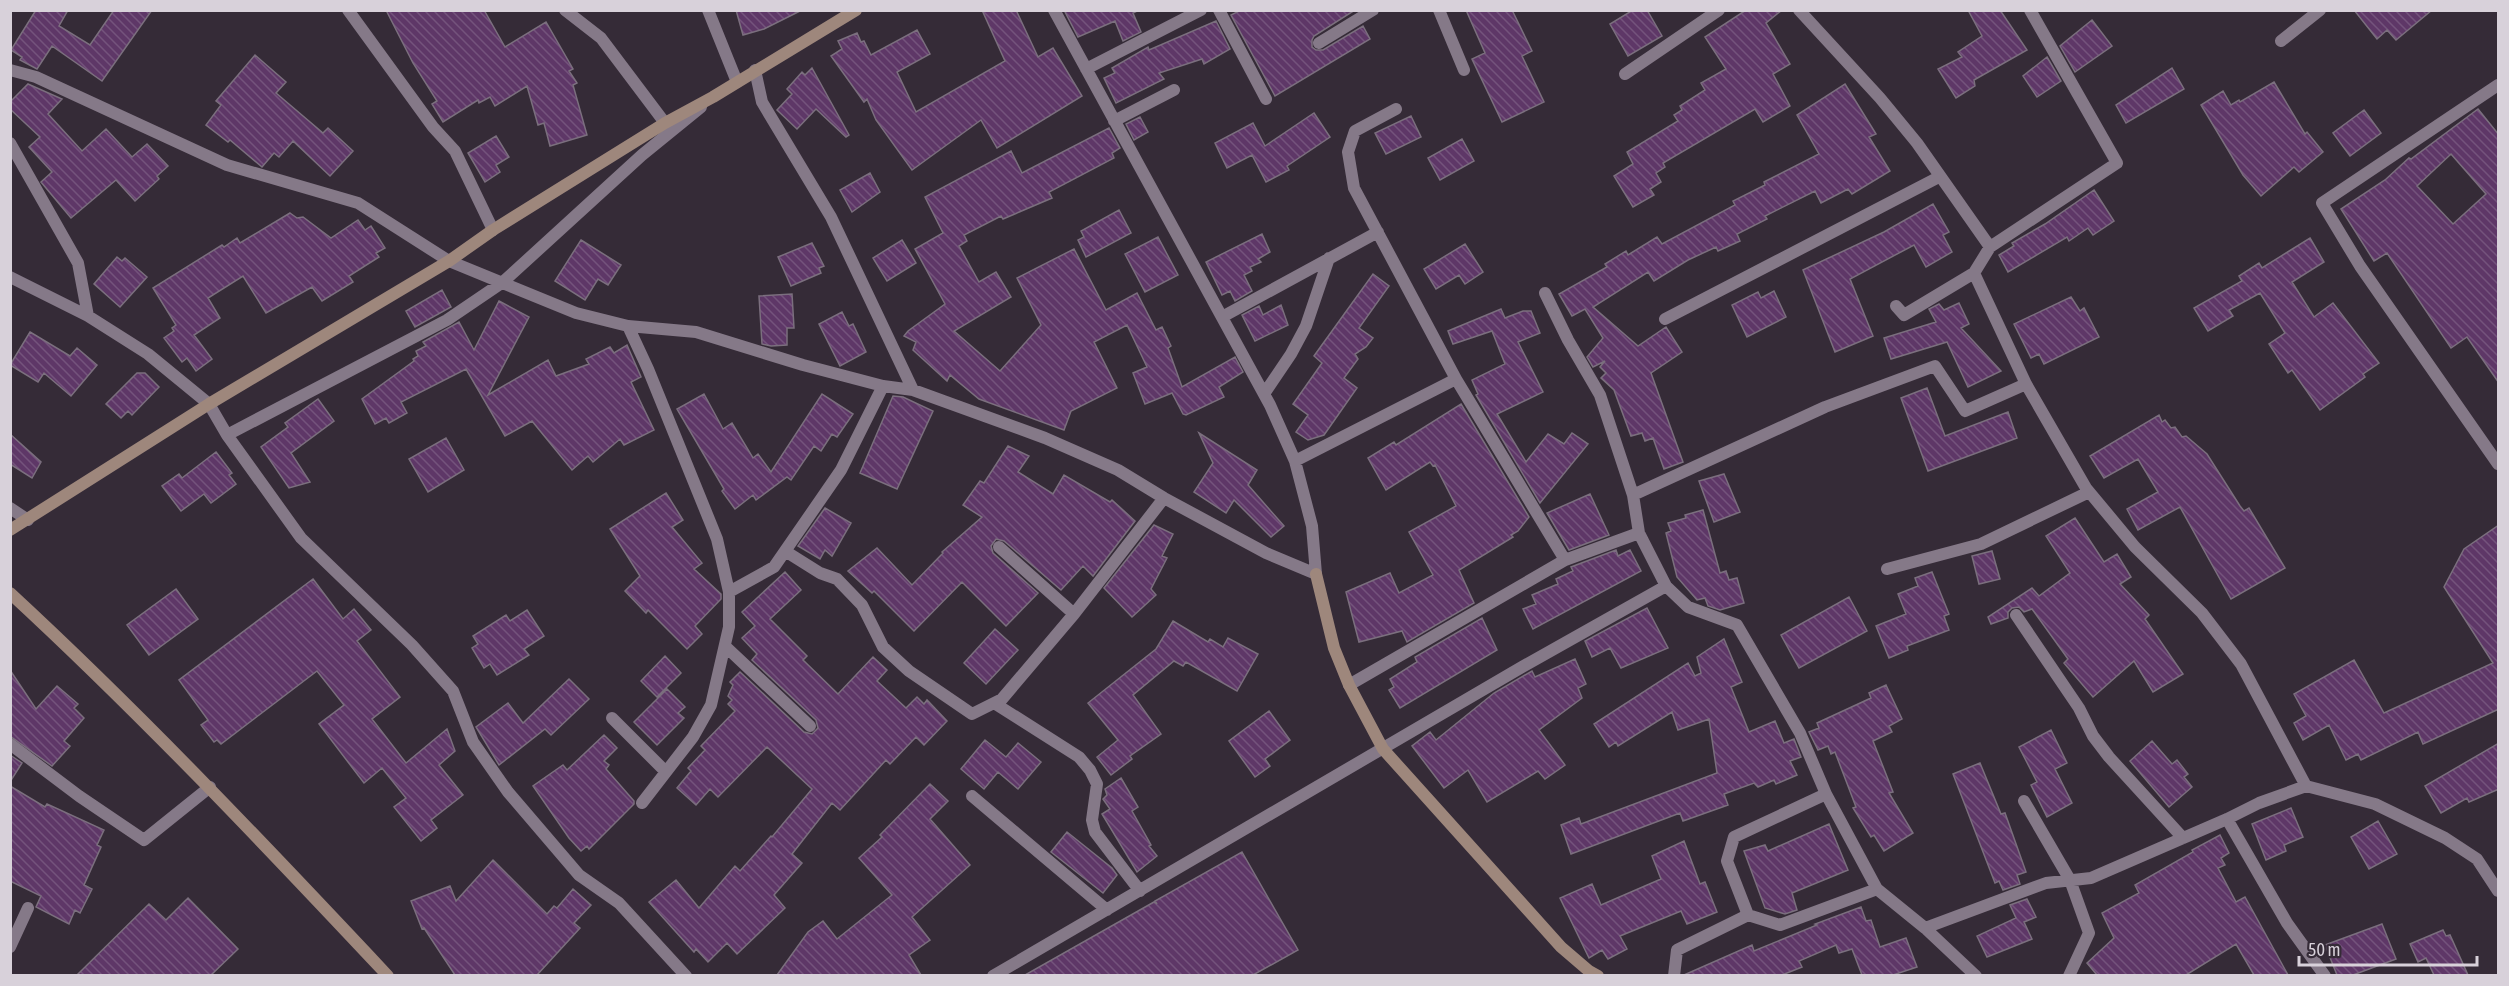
<svg xmlns="http://www.w3.org/2000/svg" width="2509" height="986" viewBox="0 0 2509 986" font-family="'Asap Condensed',sans-serif">
<style>
.building{fill:url(#building-back-hatch);stroke:#7b6f7e;stroke-width:1.5;fill-rule:evenodd}
.lines{fill:none;stroke-linecap:round;stroke-linejoin:round}
.street{stroke:#857988;stroke-width:12}
.secondary{stroke:#9e877c;stroke-width:12}
</style>
<defs>
<pattern id="building-back-hatch" width="6" height="6" patternUnits="userSpaceOnUse" patternTransform="scale(1.5)"><rect width="6" height="6" fill="#5e3767"/><path d="M-1 5l2 2M0 0l6 6M5-1l2 2" fill="none" stroke="#74537c"/></pattern>
</defs>
<rect width="100%" height="100%" fill="#352b37"/>
<!-- building -->
<path class="building" d="M36 10H68L59 26 90 45 114 10H152L102 81 52 46 37 69 20 60 22 57 11 50Z
M386 10H484L505 47 546 22 573 69 569 71 577 83 573 85 587 135 550 146 544 123 538 125 527 86 495 106 490 97 479 103 478 100 443 122 432 104 437 101 413 63Z
M736 10H802L764 29 743 35Z
M982 10H1016L1038 57 1053 48 1082 96 997 148 981 120 912 170 876 120 867 99 864 102 831 56 842 49 838 41 857 33 861 42 864 41 871 55 917 30 930 54 897 72 916 112 1005 61Z
M1064 10H1139L1133 13 1141 32 1123 41 1115 21 1078 37Z
M1241 10H1355L1314 36 1312 40V47L1316 50H1323L1363 26 1370 39 1275 96 1231 15Z
M1466 10H1512L1532 51 1522 56 1544 102 1502 122 1472 59 1485 53Z
M1633 10H1647L1662 36 1628 56 1610 24Z
M1746 10H1782L1766 23 1790 64 1773 74 1790 106 1763 122 1755 109 1663 163 1665 167 1656 173 1661 182 1650 189 1654 195 1633 207 1614 176 1633 164 1627 152 1678 121 1674 115 1682 110 1680 106 1705 90 1701 83 1726 69 1705 37Z
M1968 10H2000L2027 50 1974 80 1975 86 1956 98 1938 69 1962 57 1958 52 1982 36Z
M2354 10H2432L2396 40 2387 30 2377 39Z
M2092 20 2112 46 2075 72 2060 46Z
M1216 21 1230 49 1204 64 1202 59 1159 73 1164 79 1116 103 1104 78 1115 73 1112 68 1148 47 1149 50Z
M255 55 286 82 276 93 323 133 328 128 353 151 330 176 293 141 279 157 274 153 262 167 230 140 228 142 206 125 221 105 216 101Z
M2047 57 2061 81 2037 97 2023 76Z
M812 68 849 135 846 137 816 109 797 129 777 110 792 94 787 89 802 72 805 75Z
M2172 68 2184 89 2126 123 2116 105Z
M2274 82 2305 134 2307 132 2323 152 2299 172 2294 167 2261 196 2243 175 2201 105 2223 91 2231 105 2239 100 2240 102Z
M28 84 62 99 48 114 82 151 106 129 132 157 147 144 168 166 157 176 159 179 135 201 116 180 71 218 41 182 52 172 29 147 40 137 10 109V102Z
M1845 84 1876 134 1869 137 1890 171 1852 194 1848 189 1821 203 1815 191 1765 216 1767 219 1737 234 1740 241 1718 251 1716 247 1688 260 1654 281 1648 272 1593 307 1638 346 1666 327 1682 352 1651 373 1683 462 1664 469 1653 438 1645 441 1642 433 1631 436 1614 390 1601 378 1606 373 1600 367 1605 361 1593 367 1587 357 1603 338 1585 309 1572 316 1559 294 1607 267 1605 264 1626 251 1628 255 1657 237 1662 244 1735 205 1733 201 1765 185 1764 182 1819 154 1797 115Z
M2478 109 2499 135V383L2467 337 2451 348 2387 253 2374 261 2341 209 2385 180 2409 158 2411 159ZM2451 154 2486 194 2453 224 2417 186Z
M2364 110 2381 133 2350 156 2333 133Z
M1314 113 1330 137 1287 166 1289 170 1266 182 1252 155 1227 168 1215 143 1253 123 1265 146Z
M1411 116 1421 137 1386 154 1375 133Z
M1140 117 1148 132 1134 140 1126 124Z
M1109 128 1120 148 1112 153 1114 158 1049 192 1052 198 1003 219 1001 216 964 235 967 241 959 246 979 282 996 272 1011 297 954 331 1000 371 1041 325 1017 278 1074 249 1106 310 1137 293 1156 330 1162 327 1171 346 1168 348 1182 387 1235 357 1243 372 1219 387 1224 397 1186 415 1183 414 1172 393 1145 404 1133 373 1147 367 1127 325 1094 342 1117 388 1071 411 1064 430 979 399 950 375 947 381 913 350 916 342 904 336 908 331 945 304 915 249 943 233 925 197 1011 151 1022 173Z
M496 136 509 157 496 165 500 172 485 182 468 153Z
M1462 139 1474 161 1440 180 1428 158Z
M870 173 880 192 852 212 840 190Z
M2094 190 2114 221 2093 235 2088 228 2069 241 2067 237 2008 272 1999 255 2014 246 2012 243 2045 224Z
M1933 204 1949 232 1943 235 1952 252 1926 267 1914 245 1850 279 1873 336 1835 352 1803 270 1884 232Z
M1119 210 1131 233 1086 257 1078 240 1084 237 1081 231Z
M290 213 297 218 303 217 331 238 358 220 365 230 371 226 385 248 376 253 379 257 349 276 353 282 322 301 312 287 266 313 243 276 208 298 220 318 194 335 212 359 196 371 187 358 182 362 164 338 174 331 172 328 176 325 153 288 222 245 224 247 237 238 240 243Z
M1262 234 1270 252 1258 259 1261 262 1250 267 1252 271 1244 275 1252 291 1235 301 1230 291 1222 295 1206 262Z
M1158 237 1178 275 1145 292 1125 254Z
M2310 238 2324 262 2292 282 2314 317 2333 303 2379 363 2363 374 2365 377 2320 410 2292 370 2288 373 2269 344 2285 333 2260 293 2229 310 2233 316 2208 331 2194 308 2242 281 2239 276 2259 263 2262 268Z
M581 240 621 265 608 285 598 279 585 300 555 281Z
M902 240 916 263 887 281 873 258Z
M812 243 824 266 819 268 821 273 791 286 778 257Z
M1465 244 1483 272 1465 284 1459 275 1436 289 1424 269Z
M117 257 122 261 125 258 147 277 120 307 94 284Z
M1373 274 1389 286 1359 328 1373 338 1366 347 1355 354 1358 359 1344 378 1357 388 1324 435 1308 440 1296 432 1308 415 1293 404 1322 363 1314 356Z
M442 290 451 307 415 327 406 311Z
M1774 291 1786 317 1747 337 1732 305 1758 292 1761 298Z
M792 294 794 328H787V345L771 346 762 344 759 296Z
M2071 297 2080 311 2084 308 2099 337 2044 364 2039 354 2031 358 2014 324Z
M499 301 529 317 488 395 548 360 556 376 589 364 586 359 610 347 614 353 627 345 641 377 631 382 654 430 624 445 620 439 593 462 588 456 572 470 532 421 505 436 466 369 401 402 407 413 389 423 386 418 375 424 362 399 414 361 413 359 418 356 416 351 426 346 423 342 459 322 474 350Z
M1959 303 1969 324 1961 328 2001 371 1968 387 1947 342 1891 359 1884 338 1936 322 1929 309 1939 304 1944 310Z
M1281 305 1288 325 1255 341 1242 315 1259 306 1263 315Z
M1501 309 1505 318 1523 311H1531L1540 333 1518 342 1543 392 1497 414 1526 462 1548 434 1564 444 1572 433 1588 444 1540 503 1476 395 1478 394 1472 380 1505 364 1492 331 1453 344 1448 331Z
M842 312 849 326 853 324 866 352 840 366 819 324Z
M30 332 70 356 77 348 97 365 71 396 44 373 38 382 10 365Z
M137 373H145L159 387 132 415 128 411 121 418 106 404Z
M1927 388 1945 436 2008 412 2017 438 1928 471 1901 398Z
M704 394 723 429 732 423 753 458 758 454 771 472 822 394 853 414 837 437 832 434 821 451 814 446 791 480 787 477 756 500 753 495 735 509 722 491 724 489 677 409Z
M893 396 903 397 933 411 897 489 860 473Z
M318 399 334 421 291 453 310 482 289 488 261 447 288 427 285 423Z
M1461 404 1529 517 1518 531 1511 535 1513 537 1459 570 1474 603 1407 642 1402 631 1359 642 1346 592 1390 573 1399 593 1433 575 1409 532 1456 506 1435 465 1433 466 1430 462 1386 490 1368 458 1394 442 1396 445Z
M2159 415 2162 422 2165 420 2171 428 2175 427 2182 437 2186 436 2207 454 2240 506 2244 511 2249 508 2285 568 2231 599 2180 507 2138 530 2127 509 2158 492 2138 459 2104 478 2090 456Z
M1199 433 1257 470 1248 485 1284 526 1271 537 1234 500 1226 513 1194 492 1213 463Z
M10 434 41 462 32 478 10 464Z
M446 438 464 470 428 492 409 459Z
M1008 446 1029 456 1018 472 1053 494 1064 475 1110 502 1112 500 1135 521 1093 576 1083 566 1061 590 1004 541 996 539 991 546 993 553 1038 593 1006 626 962 582 914 631 874 591 872 593 848 571 877 548 912 585 943 553 942 552 982 517 963 505 980 481 984 483Z
M216 452 232 473 229 475 236 484 211 503 204 494 181 511 162 486 179 474 182 478Z
M1724 474 1740 512 1714 522 1699 481Z
M666 493 683 520 672 527 702 563 694 569 721 594V599L695 626 702 634 687 649 648 610 646 613 625 591 640 576 610 529Z
M1590 494 1609 535 1569 550 1547 513Z
M825 508 851 523 832 556 825 550 820 559 798 546Z
M1703 510 1720 573 1726 571 1729 580 1737 578 1744 603 1720 610 1708 606 1705 598 1697 600 1677 577 1666 533 1671 531 1668 523 1686 518 1685 515Z
M2075 518 2104 562 2117 554 2131 577 2120 584 2149 615 2145 619 2183 674 2153 692 2134 661 2093 697 2064 663 2068 659 2032 609 2024 612 2019 607 2012 608 2008 612V618L1991 624 1988 617 2032 588 2039 596 2070 573 2046 536Z
M1154 525 1173 534 1162 556 1167 558 1151 589 1156 595 1132 617 1104 588Z
M2499 525V709L2423 744 2418 732 2361 760 2358 754 2346 760 2329 725 2303 740 2294 723 2306 716 2294 694 2354 660 2384 713 2493 663 2444 587 2464 549Z
M1616 550 1618 556 1630 550 1641 571 1533 629 1523 609 1536 604 1532 595 1558 584 1556 579 1573 571 1571 567Z
M1992 551 2000 579 1979 584 1972 556Z
M785 572 801 590 770 619 807 656 803 660 838 694 873 657 887 670 877 681 906 708 917 697 924 704 927 700 947 721 924 745 916 737 890 764 886 760 840 810 832 803 792 854 802 863 774 895 785 908 737 954 727 943 708 962 696 949 694 952 649 902 676 880 699 908 735 866 740 871 771 836 772 837 812 789 767 747 718 797 710 789 696 805 677 788 691 771 688 768 705 750 701 746 735 711 728 704 732 700 728 696 733 685 730 682 740 672 804 732 812 734 818 728 816 720 752 660 757 654 742 638 755 626 742 612Z
M1932 572 1949 614 1944 616 1949 630 1907 646 1908 650 1889 658 1876 626 1906 614 1898 594 1918 586 1915 578Z
M313 579 343 619 354 609 371 630 357 641 400 697 372 719 406 763 447 729 455 751 439 765 463 795 431 820 437 828 421 841 394 807 406 798 382 768 364 783 319 724 344 705 317 671 221 744 217 740 214 742 201 725 208 720 179 680Z
M176 589 198 619 149 655 127 625Z
M1849 597 1867 631 1799 668 1781 635Z
M1647 608 1668 648 1621 668 1610 648 1592 657 1585 641Z
M527 610 544 636 524 649 529 655 497 675 490 664 484 668 472 648 478 644 473 636 506 615 510 621Z
M1482 618 1497 650 1400 708 1389 690 1394 687 1390 679 1417 662 1415 657Z
M1173 621 1208 642 1210 639 1223 647 1228 638 1258 654 1237 691 1186 662 1183 666 1174 661 1133 695 1161 734 1130 756 1132 759 1111 775 1097 757 1118 740 1088 703 1156 649Z
M995 629 1018 650 986 684 964 663Z
M1724 639 1742 682 1731 687 1749 732 1775 721 1784 743 1794 739 1801 757 1790 761 1797 775 1776 784 1774 780 1758 787 1754 783 1724 794 1728 805 1683 821 1680 813 1571 854 1561 825 1579 818 1581 824 1717 773 1709 719 1678 730 1672 712 1618 746 1616 742 1609 747 1594 724 1688 663 1695 676 1701 673 1697 657Z
M665 656 681 673 657 697 641 681Z
M1575 659 1586 684 1578 688 1582 698 1539 730 1565 765 1545 779 1538 771 1487 802 1468 770 1444 788 1412 746 1430 732 1436 740 1494 693 1532 671 1535 677Z
M10 670 36 709 57 686 78 704 74 708 84 718 64 741 70 746 52 766 10 736Z
M569 679 589 699 551 735 545 729 499 765 476 727 508 703 523 723Z
M1886 685 1902 719 1889 726 1892 732 1873 741 1893 792 1889 793 1913 833 1884 851 1874 835 1871 837 1853 808 1856 807 1835 752 1831 754 1828 746 1818 750 1809 732 1819 728 1817 723 1871 698 1869 693Z
M667 689 685 707 678 713 684 718 657 745 634 722Z
M1269 711 1290 740 1265 759 1270 766 1255 777 1229 741Z
M2051 730 2067 763 2055 769 2072 803 2047 817 2031 785 2037 782 2019 747Z
M604 735 617 748 604 761 609 765 606 769 634 801V804L589 849 587 846 581 851 569 838 533 786 563 765 567 770Z
M985 740 1006 757 1018 743 1041 762 1018 789 998 772 984 789 961 769Z
M2152 741 2172 764 2177 760 2188 774 2184 777 2192 787 2169 807 2130 761Z
M2499 743V789L2469 802 2467 798 2441 813 2425 786Z
M10 755 22 763 10 782Z
M1980 763 2001 814 2005 813 2026 872 2017 875 2020 884 2003 890 1999 881 1995 883 1953 774Z
M1121 778 1138 807 1132 811 1151 845 1149 846 1157 856 1137 872 1102 814 1110 809 1103 799 1107 795 1105 789Z
M930 784 948 801 930 819 970 865 912 917 930 940 909 955 921 975H777L808 932 823 921 837 939 892 895 859 858 882 837 880 835Z
M10 786 45 807 47 804 104 830 97 845 101 847 84 885 92 889 80 913 75 910 69 924 36 907 41 896 10 881Z
M2291 808 2303 837 2284 845 2286 851 2266 860 2252 824Z
M2378 821 2397 854 2369 869 2351 837Z
M1829 824 1848 870 1792 893 1797 910 1785 914 1765 908 1744 851 1765 845 1768 851Z
M1067 832 1112 868 1117 875 1103 893 1051 852Z
M2220 835 2229 853 2221 858 2225 865 2218 868 2236 902 2245 897 2288 975H2254L2236 944 2186 975H2097L2087 963 2114 938 2102 913 2139 893 2135 885 2193 852 2192 850Z
M1684 841 1700 884 1705 882 1717 912 1687 924 1681 911 1620 936 1627 949 1608 959 1602 950 1589 958 1560 898 1592 884 1601 905 1661 879 1652 856Z
M1242 852 1298 950 1253 975H1025L1154 902 1157 904 1155 901Z
M493 860 547 914 554 906 557 908 573 889 591 905 574 923 580 928 537 975H455L424 928 422 929 411 901 450 886 456 901Z
M188 898 238 949 211 975H77L149 904 166 920Z
M2027 899 2036 917 2024 922 2032 939 1987 957 1977 936 2016 918 2010 905Z
M1861 907 1866 921 1871 920 1880 947 1906 938 1917 967 1893 975H1862L1852 949 1839 953 1836 945 1799 961 1802 967 1782 975H1684L1752 945 1754 951 1817 925 1815 924Z
M2382 924 2396 959 2353 975H2337L2325 945Z
M2443 930 2446 936 2450 935 2468 975H2434L2426 958 2418 962 2410 944Z"/>
<g class="lines">
<!-- street -->
<path class="street" d="M348 10 433 127 455 151 493 230
M565 10 601 38 665 123
M708 10 737 82
M1219 10 1266 99
M1439 10 1464 70
M1799 10 1880 98 1917 143 1990 247 1974 273 2026 384 2086 488 2135 547 2202 613 2241 664 2306 786 2375 804 2445 838 2477 859 2498 891
M2281 41 2320 10
M1319 43 1373 10
M1086 69 1201 10
M10 70 36 77 227 165 358 203 449 261 576 313 628 326 696 332 803 365 883 386 913 390 1045 438 1118 470 1164 498 1266 553 1316 574 1312 526 1295 461 1270 405 1054 10
M755 70 762 102 831 217 913 390
M1625 74 1719 10
M2498 85 2322 203 2360 266 2498 464
M1396 109 1355 131 1348 152 1354 188 1456 379 1565 560 1639 533
M1114 121 1174 90
M10 143 78 263 88 316
M1990 247 2117 163 2030 10
M10 277 88 316 148 354 209 404 227 435 301 538 412 645 453 691 473 742 508 792 579 875 619 903 686 976
M1545 293 1568 340 1600 395 1633 495
M1896 306 1904 315 1974 273
M1222 317 1378 232
M1665 319 1939 177
M628 326 648 369 717 539 729 592V627L711 705 693 737 642 803
M2026 384 1965 411 1935 366 1825 407 1633 495 1639 533 1666 586 1688 607 1737 625 1800 733 1826 794 1877 889 1925 928 2046 883 2091 878 2227 819 2259 803 2306 786
M1264 394 1291 354 1306 326 1329 258
M227 435 447 320 503 282 642 155 701 107
M1295 461 1456 379
M10 508 28 520
M999 547 1074 614
M785 551 820 573 837 579 862 605 883 647 909 671 972 714 1002 699 1074 614 1164 498
M1887 569 1981 544 2089 492
M729 592 774 567 841 470 883 386
M2016 615 2079 708 2093 736 2109 757 2183 838
M725 646 810 726
M1349 685 1565 560
M994 703 1079 757 1090 770 1097 784 1092 820 1095 832 1140 891
M612 718 666 772
M10 744 79 796 144 840 210 787
M1826 794 1734 837 1727 861 1748 915 1780 925 1877 889
M972 796 1107 910
M2024 801 2070 880 2089 933 2069 976
M2227 819 2287 923 2325 976
M1925 928 1976 976
M10 947 28 908
M993 976 1522 667 1666 586
M1674 976 1677 950 1748 915"/>
<!-- secondary -->
<path class="secondary" d="M10 530 209 404 449 261 493 230 665 123 713 97 856 10
M1316 574 1334 648 1349 685 1383 749 1561 947 1589 971 1598 976
M10 593C142 715 265 845 388 976"/>
</g>
<!-- border -->
<rect width="2509" height="986" fill="none" stroke="#d8d1da" stroke-width="24"/>
<!-- scale -->
<path d="M2299 956v9h178v-9" fill="none" stroke="#d8d1da" stroke-width="3"/>
<text x="2308" y="956" font-size="18" fill="#d8d1da" stroke="#352b37" stroke-width="4.5" paint-order="stroke">50 m</text>
</svg>
